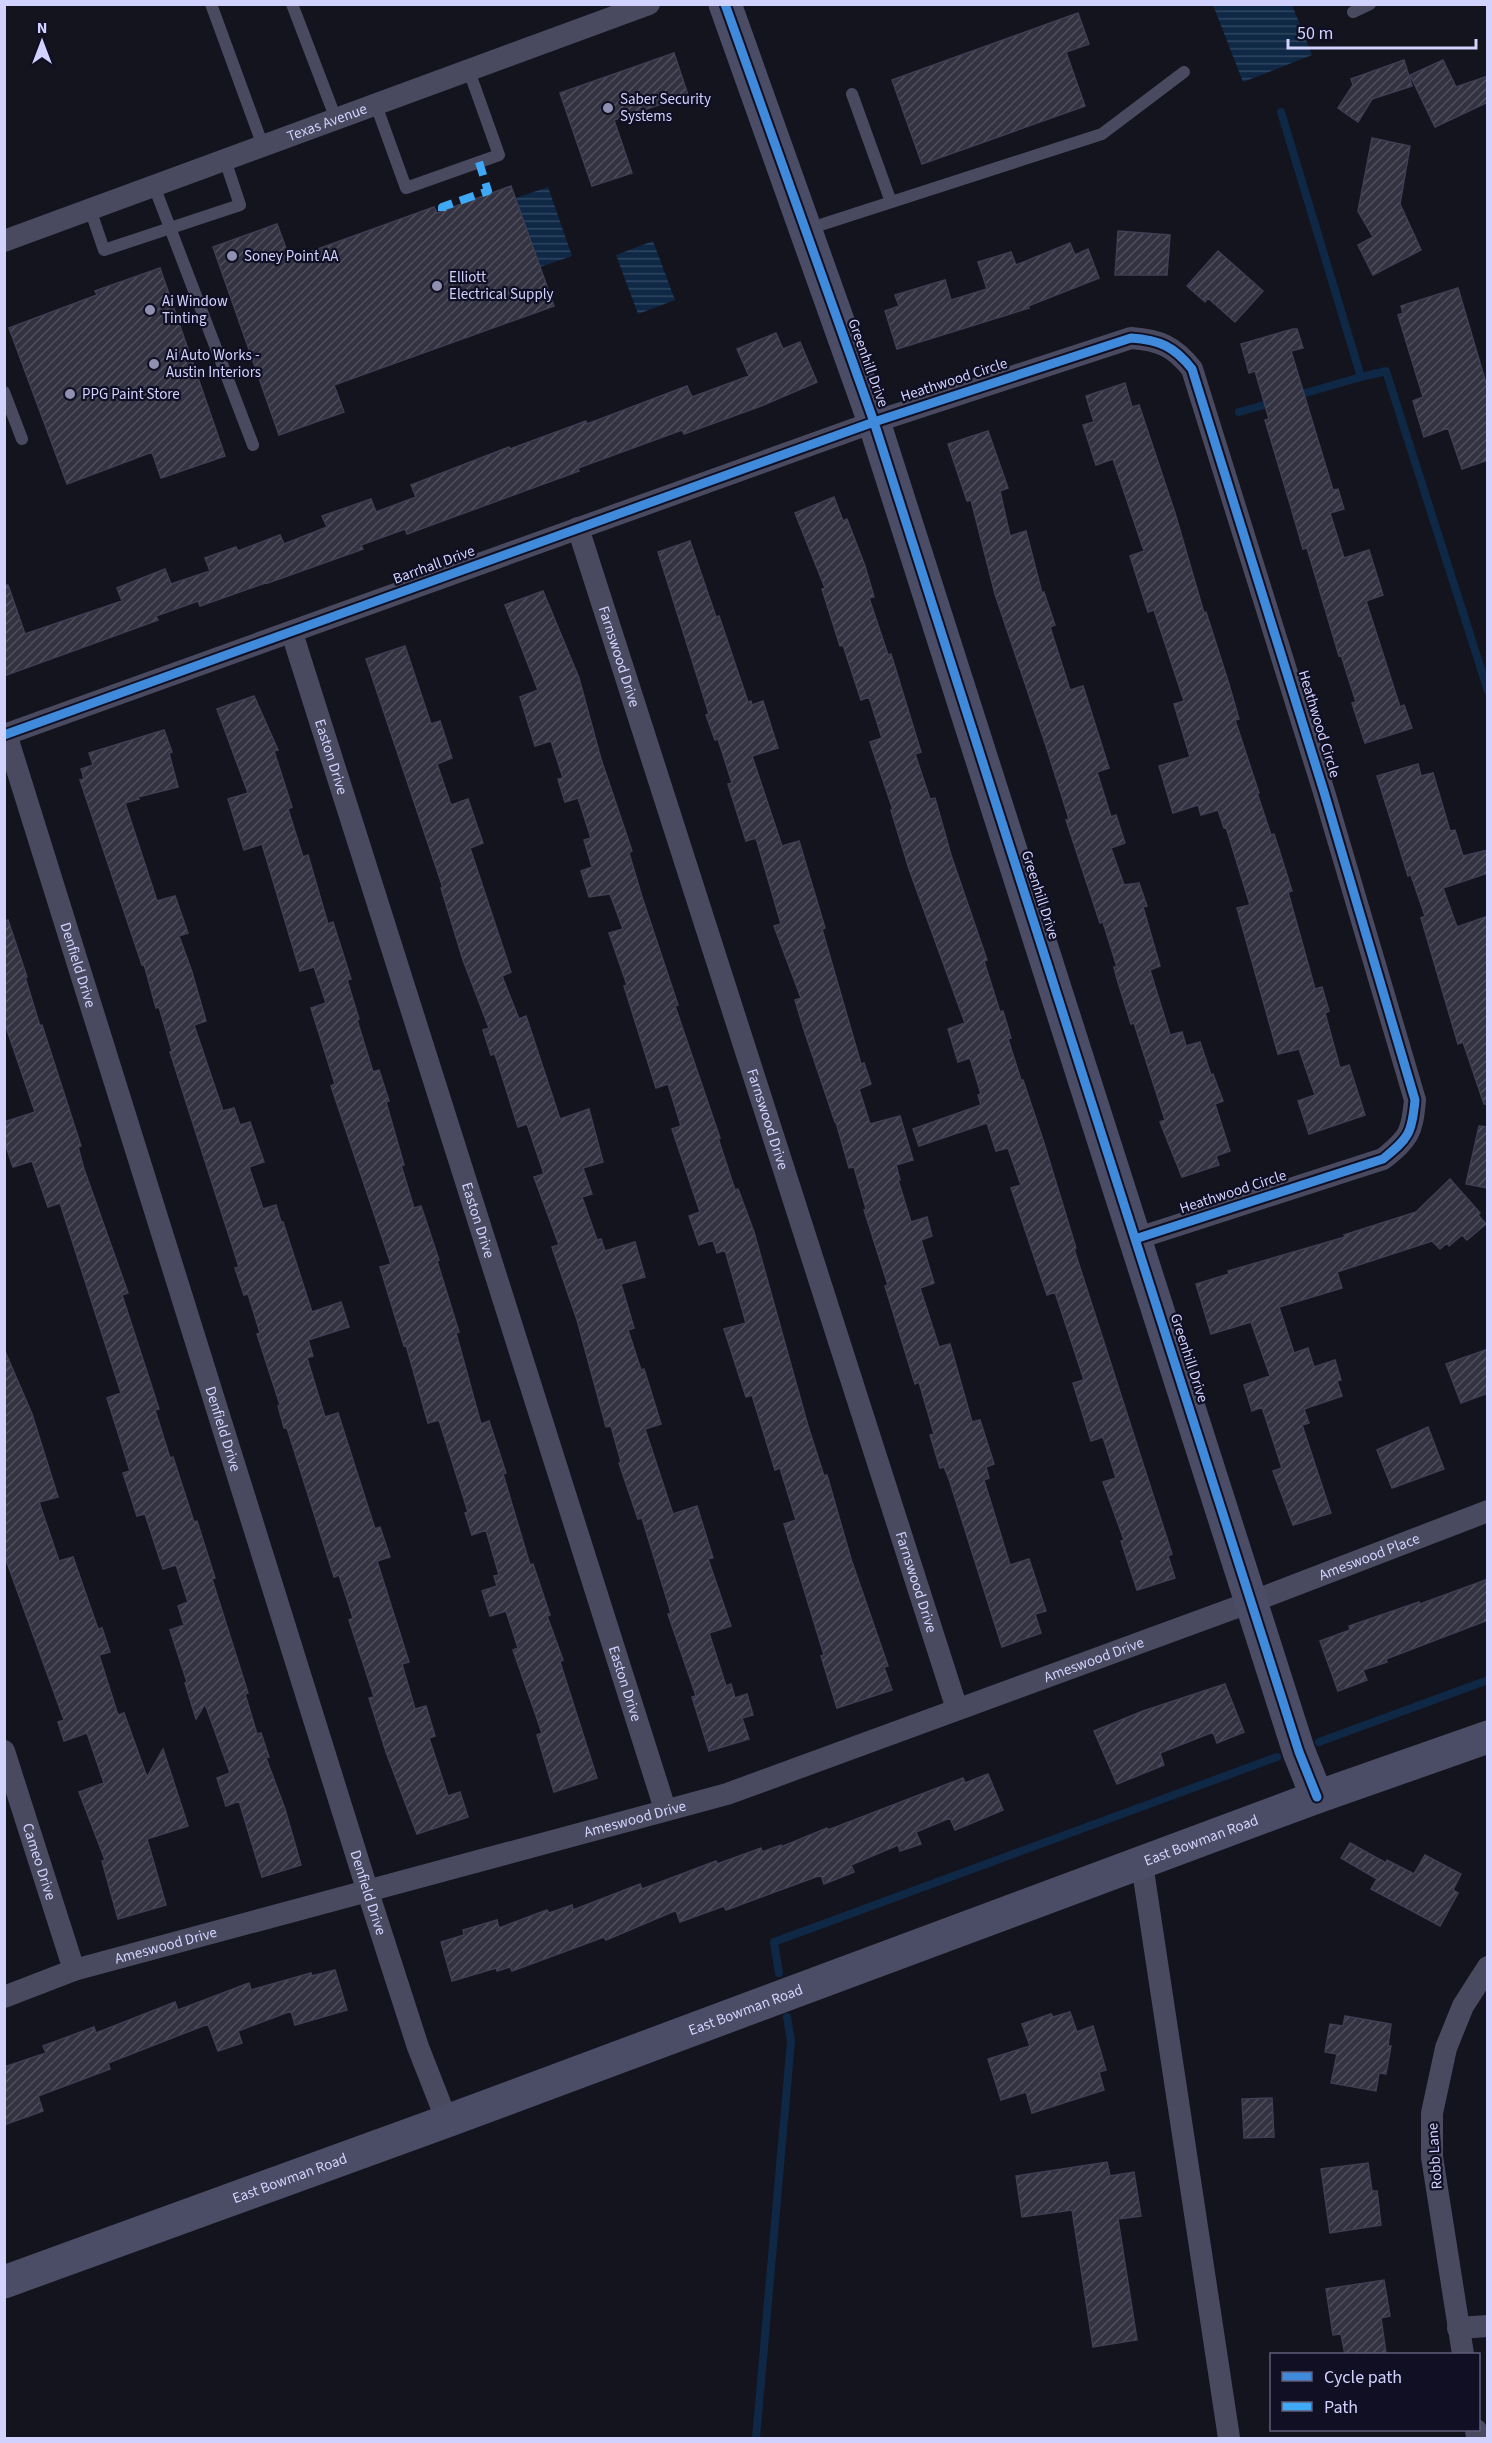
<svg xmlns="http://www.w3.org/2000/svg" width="1492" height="2443" viewBox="0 0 1492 2443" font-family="'Source Sans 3',sans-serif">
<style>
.water{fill:url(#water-rules)}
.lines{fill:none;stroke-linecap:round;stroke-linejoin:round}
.stream{stroke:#0e2845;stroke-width:8}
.building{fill:url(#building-hatch);stroke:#3f3e53;stroke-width:1.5}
.lane{stroke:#494a60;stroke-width:12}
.street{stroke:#494a60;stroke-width:22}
.secondary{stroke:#4b4d66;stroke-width:33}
.quiet{stroke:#3fa9f5;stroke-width:8;stroke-dasharray:15 8;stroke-linecap:butt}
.cycleway-casing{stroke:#100f24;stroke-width:13}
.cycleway{stroke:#408adc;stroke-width:9}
.poi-dot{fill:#9090b0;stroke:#100f24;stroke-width:2}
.labels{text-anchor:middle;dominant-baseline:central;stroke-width:4.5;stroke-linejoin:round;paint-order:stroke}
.poi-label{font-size:15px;fill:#d2d2fe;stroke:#100f24;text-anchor:start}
.street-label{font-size:15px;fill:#d2d2fe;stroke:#100f24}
</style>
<defs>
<pattern id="water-rules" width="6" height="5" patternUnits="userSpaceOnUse" patternTransform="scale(1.5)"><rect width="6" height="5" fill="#0e2845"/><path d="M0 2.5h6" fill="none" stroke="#304661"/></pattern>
<pattern id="building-hatch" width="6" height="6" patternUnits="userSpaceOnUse" patternTransform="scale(1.5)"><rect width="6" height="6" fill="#323241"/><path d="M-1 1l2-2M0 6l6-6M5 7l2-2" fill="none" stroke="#4f4f5e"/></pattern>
</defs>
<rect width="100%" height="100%" fill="#14141f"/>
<!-- water -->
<path class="water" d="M1213 5H1292L1312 55 1243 82Z
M548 187 572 256 540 267 516 198Z
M653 241 675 300 638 314 616 255Z"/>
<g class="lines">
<!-- stream -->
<path class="stream" d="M1281 112 1361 377 1386 371 1488 691
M1295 396 1361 377
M1239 412 1275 402
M1319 1742 1488 1680
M779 1973 774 1942 1277 1757
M756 2438 791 2041 787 2017"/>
</g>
<!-- building -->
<path class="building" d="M1078 13 1089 44 1066 52 1085 106 922 164 892 80Z
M674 53 688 95 614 120 632 173 592 186 560 93Z
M1404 60 1412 86 1372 99 1358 122 1338 108 1353 85 1351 79Z
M1443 60 1456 87 1488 76V102L1435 127 1410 75Z
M1372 138 1410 146 1400 204 1421 250 1373 275 1358 245 1373 237 1358 211Z
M511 186 554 306 334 385 344 412 279 435 213 247 277 224 290 259 434 207 437 213Z
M1118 231 1170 235 1167 275H1115Z
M1070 243 1075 255 1088 249 1099 278 1028 306 1029 308 897 349 885 311 899 306 895 295 945 280 951 300 987 289 978 262 1011 252 1016 265Z
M1218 251 1263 291 1235 322 1208 298 1205 302 1187 286Z
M160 268 225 456 161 478 152 452 67 484 9 328 97 295 95 291Z
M1458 288 1488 390V460L1462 469 1448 428 1424 437 1413 401 1423 397 1398 315 1403 313 1401 306Z
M1293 329H1297L1303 348 1291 351 1333 490 1338 489 1344 509 1330 513 1344 558 1369 550 1383 595 1366 601 1400 707 1404 705 1412 728 1365 743 1352 703 1356 702 1341 655 1339 656 1307 548 1303 549 1290 504 1265 420 1269 419 1255 371 1249 373 1241 344Z
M776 333 783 349 800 342 817 382 761 406 684 434 682 430 578 468 579 471 407 534 405 529 361 545 363 549 268 583V582L200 606 198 601 156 616 158 620 4 676V585H8L25 634 122 601 117 588 165 569 171 584 210 571 205 558 236 547 238 551 280 535 284 544 327 527 322 516 371 499 376 512 416 497 411 485 509 447 510 449 586 421 587 424 687 386 692 397 749 376 737 349Z
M1125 383 1132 407 1139 405 1175 513 1204 613 1206 612 1228 681 1239 719 1235 720 1259 793H1257L1271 835 1274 834 1292 891 1288 892 1315 989 1322 987 1329 1011 1325 1013 1340 1068 1349 1065 1365 1115 1309 1134 1298 1101 1315 1095 1299 1049 1278 1054 1237 908 1250 905 1226 827 1224 828 1218 810 1201 815 1198 805 1173 813 1159 766 1190 757 1174 704 1184 701 1154 610 1148 612 1130 556 1144 551 1113 459 1096 465 1083 425 1094 422 1086 396Z
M988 431 1008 488 1000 491 1010 536 1026 531 1042 593 1044 592 1055 625 1050 627 1070 690 1083 686 1109 768 1097 772 1111 817 1116 815 1125 843 1111 848 1124 885 1139 883 1147 906 1143 907 1160 966 1150 970 1170 1035 1182 1032 1186 1046 1200 1042 1211 1075 1213 1074 1223 1101 1215 1104 1230 1151 1216 1156 1219 1165 1182 1177 1160 1122 1165 1120 1134 1023 1131 1024 1117 979 1114 967H1117L1103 922 1100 923 1066 820 1069 819 1046 746 995 594 971 500 967 501 948 444Z
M834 497 843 521 847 519 865 566 874 597 869 598 888 655 891 654 921 752 915 754 930 799 935 798 951 855 987 960 984 961 1000 1012 1003 1011 1011 1038 1008 1039 1021 1080H1023L1044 1143 1076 1248 1074 1249 1172 1554 1168 1556 1175 1578 1137 1590 1121 1541 1124 1540 1103 1482 1116 1478 1103 1437 1091 1441 1073 1383 1084 1380 1055 1292 1047 1295 1011 1188 1021 1185 1008 1148 996 1151 987 1123 919 1146 913 1129 981 1105 978 1095 981 1094 970 1058 958 1062 948 1029 965 1023 909 869 891 810H893L870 742 882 738 869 697 861 700 843 645 840 646 822 589 825 588 795 513Z
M690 541 716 617 719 616 748 702 751 701 752 705 763 701 778 748 752 756 782 846 799 841 825 928 822 929 861 1064 864 1063 871 1084 859 1089 870 1124 900 1116 913 1160 896 1165 900 1180H898L911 1222 927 1217 932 1236 921 1240 934 1283 920 1288 939 1347 950 1344 972 1422 980 1420 994 1464 986 1467 989 1478 984 1480 1010 1565 1029 1559 1046 1611 1035 1614 1041 1633 1002 1647 949 1479 944 1467 940 1468 930 1435 934 1434 919 1382 915 1384 885 1286 888 1285 864 1210 866 1209 854 1167 849 1168 836 1122H835L804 1030 795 1000 801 998 774 926 781 924 756 838 746 841 728 784 732 783 718 739 715 740 706 715 709 714 658 552Z
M543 591 579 678 601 759 632 851 629 853 642 897 678 1005 675 1006 720 1138H718L735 1190 738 1189 754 1232 808 1426 824 1476 827 1475 851 1559 888 1666 884 1667 892 1690 837 1708 821 1656 824 1655 784 1524 796 1520 780 1468 775 1470 752 1395 746 1397 724 1329 746 1323 725 1250 717 1253 713 1240 699 1245 689 1216 700 1212 672 1129 681 1126 668 1084 656 1088 624 986 627 985 609 933 623 929 610 894 589 897 581 871 592 867 584 840 591 838 578 798 565 802 558 779 563 778 551 741 535 746 520 697 538 690 505 605Z
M405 646 431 724 440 721 452 758 437 764 451 805 468 799 483 843 470 848 511 972 502 976 519 1019 526 1016 560 1119 589 1109 603 1162 583 1168 592 1194 582 1197 597 1240 601 1239 605 1251 635 1242 645 1277 621 1284 634 1328 628 1330 641 1370 644 1369 661 1424 645 1429 673 1514 697 1506 713 1558 708 1559 731 1626 709 1633 726 1686 731 1684 735 1698 747 1694 753 1715 742 1718 749 1739 709 1751 692 1697 696 1696 668 1614 671 1613 642 1518 638 1519 619 1463 621 1462 611 1426 606 1427 577 1320 552 1247 559 1245 534 1177 544 1174 527 1124 518 1127 495 1054 491 1055 483 1030 489 1028 463 960 441 888H443L366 659Z
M254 696 278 750 274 751 292 807 288 809 303 857 308 855 328 924 333 922 351 979 347 980 359 1019 357 1020 373 1072 379 1070 389 1101 386 1102 404 1165H401L414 1208 421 1206 439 1260 437 1261 459 1332 456 1333 481 1424 489 1421 506 1473 503 1474 530 1565 533 1564 550 1615 547 1616 563 1660 560 1662 597 1778 554 1792 537 1735 542 1733 513 1650 518 1648 506 1611 490 1616 482 1591 497 1586 494 1576 499 1575 486 1530 472 1535 465 1513 468 1512 439 1420 428 1423 406 1345 404 1346 380 1267 391 1264 331 1086 335 1084 311 1008 326 1003 314 967 300 971 262 844 244 850 228 799 248 793 217 709Z
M164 730 172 752 169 753 178 787 138 797 139 799 125 803 157 901 175 896 188 933 179 936 192 972 206 1021 194 1025 223 1111 234 1108 240 1125 250 1122 264 1162 249 1167 263 1209 276 1205 281 1222H283L312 1312 341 1302 349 1327 308 1340 313 1356 307 1358 325 1417 338 1413 375 1529 380 1527 390 1557 377 1561 409 1662 402 1664 415 1709 426 1706 435 1736 429 1738 448 1796 460 1792 468 1817 417 1834 386 1752 369 1698 374 1697 349 1620 353 1618 339 1575 334 1577 287 1428H284L278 1406 280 1405 257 1334 260 1333 248 1294 244 1295 235 1268 239 1267 170 1052 172 1051 159 1007 156 1008 144 964 142 965 80 780 84 779 81 769 93 765 89 753Z
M1418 764 1421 776 1433 773 1450 831 1455 830 1463 856 1488 850V873L1443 888 1457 927 1488 916V1104H1484L1463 1042 1458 1044 1421 918 1425 916 1411 875 1408 876 1377 776Z
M8 920 27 977H25L40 1026 42 1025 81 1146 78 1147 84 1169 128 1293 122 1295 159 1409 155 1410 170 1458 173 1457 194 1522 197 1521 215 1578 212 1579 248 1693 245 1694 257 1734 261 1733 269 1757 266 1758 285 1809 301 1865 262 1877 239 1801 226 1806 217 1778 230 1773 205 1704 196 1719 185 1683 187 1682 170 1630 184 1625 178 1606 188 1602 176 1565 163 1569 145 1514 137 1516 123 1473 130 1471 107 1398 121 1393 60 1203 48 1207 32 1161 13 1167 4 1140V1122L35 1112 4 1021V921Z
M1479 1126 1488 1127V1188L1466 1184Z
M1450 1179 1480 1213 1478 1215 1486 1224 1467 1240 1462 1235 1449 1246 1447 1243 1440 1249 1432 1241 1337 1272 1342 1288 1279 1307 1294 1353 1308 1348 1314 1367 1335 1360 1341 1380 1337 1381 1342 1396 1304 1409 1309 1423 1302 1425 1331 1513 1293 1525 1273 1471 1282 1468 1262 1407 1252 1411 1244 1385 1270 1376 1251 1322 1211 1334 1196 1284 1229 1274 1228 1271 1345 1237 1344 1235 1416 1212Z
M4 1349 32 1414 58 1497 39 1502 59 1561 73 1557 98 1629 102 1628 110 1652 99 1655 118 1715 124 1713 147 1777 163 1749 188 1826 147 1839 166 1905 118 1919 102 1861 105 1860 79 1792 104 1783 87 1733 64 1741 58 1722 64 1720 4 1554Z
M1488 1349V1393L1461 1403 1446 1364Z
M1428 1427 1444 1469 1392 1488 1377 1450Z
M1488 1579V1620L1386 1659 1387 1662 1363 1670 1367 1680 1338 1691 1320 1641 1350 1630 1349 1626 1419 1602 1420 1604Z
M1225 1684 1244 1732 1217 1743 1213 1732 1160 1753 1164 1765 1117 1784 1094 1731 1143 1711Z
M988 1774 1003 1810 955 1830 950 1818 916 1832 921 1844 900 1851 898 1845 851 1865 854 1872 824 1884 821 1875 726 1910 724 1906 680 1922 676 1911 672 1912 606 1940 604 1937 512 1971 510 1967 497 1971 496 1968 452 1981 441 1942 464 1935 463 1930 497 1920 499 1928 547 1910 549 1913 572 1905 573 1910 640 1884 642 1889 716 1861 717 1864 761 1848 762 1852 781 1845V1847L827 1828 828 1830 963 1778 965 1783Z
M1350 1843 1386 1863 1387 1860 1414 1874 1425 1855 1461 1874 1453 1890 1458 1893 1440 1926 1371 1889 1377 1879 1341 1858Z
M335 1970 347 2010 295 2025 291 2011 238 2031 242 2043 218 2051 208 2024 108 2063 110 2069 38 2096 43 2111 4 2125V2067L46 2053 43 2046 94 2027 96 2033 175 2002 178 2010 249 1983 251 1990 311 1973 312 1976Z
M1070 2012 1077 2032 1093 2026 1106 2070 1099 2072 1104 2090 1032 2113 1026 2092 1001 2100 988 2059 1030 2046 1022 2024 1051 2014 1053 2017Z
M1345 2016 1391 2024 1388 2046H1391L1386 2074 1379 2073 1376 2091 1331 2083 1337 2054 1325 2052 1330 2024 1343 2026Z
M1272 2098 1274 2137 1244 2138 1242 2099Z
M1107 2162 1110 2176 1134 2172 1141 2216 1118 2219 1137 2340 1093 2347 1072 2210 1022 2217 1016 2176Z
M1368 2163 1372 2191H1377L1381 2225 1330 2233 1321 2169Z
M1384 2280 1390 2316 1381 2318 1386 2353 1345 2355 1341 2334 1333 2335 1326 2289Z"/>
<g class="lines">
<!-- lane -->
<path class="lane" d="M211 4 263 146
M292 4 336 119
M1353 12 1370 4
M852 94 891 202
M376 105 406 188 499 155 469 71
M154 186 253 445
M90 209 104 250 240 205 225 160
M808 229 1102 134 1184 72
M4 392 22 439"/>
<!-- street -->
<g class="street">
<path id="s1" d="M4 241 649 4"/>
<path id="s2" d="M578 528 957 1709"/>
<path id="s3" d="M292 633 665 1809"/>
<path id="s4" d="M6 734 367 1889 418 2047 447 2121"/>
<path d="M4 735 874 422 1131 338C1159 340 1174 346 1192 369L1324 792 1415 1100C1412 1133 1409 1138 1383 1159L1135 1239"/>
<path id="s5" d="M4 1751 74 1970"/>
<path d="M1142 1864 1229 2438"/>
<path id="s6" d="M4 1997 74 1970 727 1794 1251 1602 1488 1511"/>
<path d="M1458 2328 1488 2326"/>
<path d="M1463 2354 1432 2157V2113L1446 2048 1463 2006 1488 1967"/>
<path d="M1476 2430 1477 2438"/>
</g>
<!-- secondary -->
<g class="secondary">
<path d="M725 4 874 422 1299 1752 1317 1797"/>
<path id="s7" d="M4 2282 447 2121 1317 1797 1488 1737"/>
</g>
<!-- quiet -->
<path class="quiet" d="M442 211V207L488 191 479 162"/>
<!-- cycleway casing -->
<g class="cycleway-casing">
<path id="cycleway" d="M725 4 874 422 1299 1752 1317 1797
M4 735 874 422 1131 338C1159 340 1174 346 1192 369L1324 792 1415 1100C1412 1133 1409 1138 1383 1159L1135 1239"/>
</g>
<!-- cycleway -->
<use href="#cycleway" class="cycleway"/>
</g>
<!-- markers -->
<g class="poi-dot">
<circle cx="608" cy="108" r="6"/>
<circle cx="232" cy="256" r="6"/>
<circle cx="437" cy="286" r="6"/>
<circle cx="150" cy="310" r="6"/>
<circle cx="154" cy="364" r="6"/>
<circle cx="70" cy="394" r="6"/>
</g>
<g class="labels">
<!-- poi labels -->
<g class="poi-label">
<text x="620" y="99">Saber Security<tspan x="620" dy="17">Systems</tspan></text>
<text x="244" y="256">Soney Point AA</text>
<text x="449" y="277">Elliott<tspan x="449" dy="17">Electrical Supply</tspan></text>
<text x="162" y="301">Ai Window<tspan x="162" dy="17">Tinting</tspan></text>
<text x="166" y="355">Ai Auto Works -<tspan x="166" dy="17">Austin Interiors</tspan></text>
<text x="82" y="394">PPG Paint Store</text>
</g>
<!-- street labels -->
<g class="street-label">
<text stroke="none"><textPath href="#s1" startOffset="344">Texas Avenue</textPath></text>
<text transform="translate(868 363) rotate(70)">Greenhill Drive</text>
<text transform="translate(954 380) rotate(-18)">Heathwood Circle</text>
<text transform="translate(434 565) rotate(-20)">Barrhall Drive</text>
<text stroke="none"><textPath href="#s2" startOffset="135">Farnswood Drive</textPath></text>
<text transform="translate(1319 724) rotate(73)">Heathwood Circle</text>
<text stroke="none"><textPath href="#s3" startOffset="130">Easton Drive</textPath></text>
<text transform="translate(1040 895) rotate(72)">Greenhill Drive</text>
<text stroke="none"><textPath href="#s4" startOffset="242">Denfield Drive</textPath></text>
<text stroke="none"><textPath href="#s2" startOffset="621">Farnswood Drive</textPath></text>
<text transform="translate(1233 1192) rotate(-18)">Heathwood Circle</text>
<text stroke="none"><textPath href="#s3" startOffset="616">Easton Drive</textPath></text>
<text transform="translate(1189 1358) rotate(72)">Greenhill Drive</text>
<text stroke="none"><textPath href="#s4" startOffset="728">Denfield Drive</textPath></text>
<text stroke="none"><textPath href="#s6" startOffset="1436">Ameswood Place</textPath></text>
<text stroke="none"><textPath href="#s2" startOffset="1107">Farnswood Drive</textPath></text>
<text stroke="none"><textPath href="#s6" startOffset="1142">Ameswood Drive</textPath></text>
<text stroke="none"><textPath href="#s3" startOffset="1102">Easton Drive</textPath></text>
<text stroke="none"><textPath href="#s6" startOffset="656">Ameswood Drive</textPath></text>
<text stroke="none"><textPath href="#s7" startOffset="1276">East Bowman Road</textPath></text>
<text stroke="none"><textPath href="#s5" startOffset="116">Cameo Drive</textPath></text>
<text stroke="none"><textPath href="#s4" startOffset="1214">Denfield Drive</textPath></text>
<text stroke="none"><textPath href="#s6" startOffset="170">Ameswood Drive</textPath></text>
<text stroke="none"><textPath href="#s7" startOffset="790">East Bowman Road</textPath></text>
<text transform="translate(1435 2156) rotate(-94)">Robb Lane</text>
<text stroke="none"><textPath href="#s7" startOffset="304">East Bowman Road</textPath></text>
</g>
</g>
<!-- border -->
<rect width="1492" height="2443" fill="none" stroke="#d2d2fe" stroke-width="12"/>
<!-- legend -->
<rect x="1270" y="2353" width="210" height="78" fill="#100f24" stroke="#5e5d7b" stroke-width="1.5"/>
<rect x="1282" y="2372" width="30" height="9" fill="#408adc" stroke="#5e5d7b" stroke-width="1.5"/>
<text x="1324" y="2383" font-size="18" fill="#d2d2fe">Cycle path</text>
<rect x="1282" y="2402" width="30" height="9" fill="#3fa9f5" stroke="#5e5d7b" stroke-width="1.5"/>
<text x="1324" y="2413" font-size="18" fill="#d2d2fe">Path</text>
<!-- north arrow -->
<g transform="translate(42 42)" stroke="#100f24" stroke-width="4.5" paint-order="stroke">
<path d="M0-4.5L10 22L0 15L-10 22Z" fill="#d2d2fe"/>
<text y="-9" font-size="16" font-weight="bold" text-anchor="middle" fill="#d2d2fe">N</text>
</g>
<!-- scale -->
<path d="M1288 39v9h188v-9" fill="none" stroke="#d2d2fe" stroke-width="3"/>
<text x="1297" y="39" font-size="18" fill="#d2d2fe" stroke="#100f24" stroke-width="4.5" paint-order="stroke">50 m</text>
</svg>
